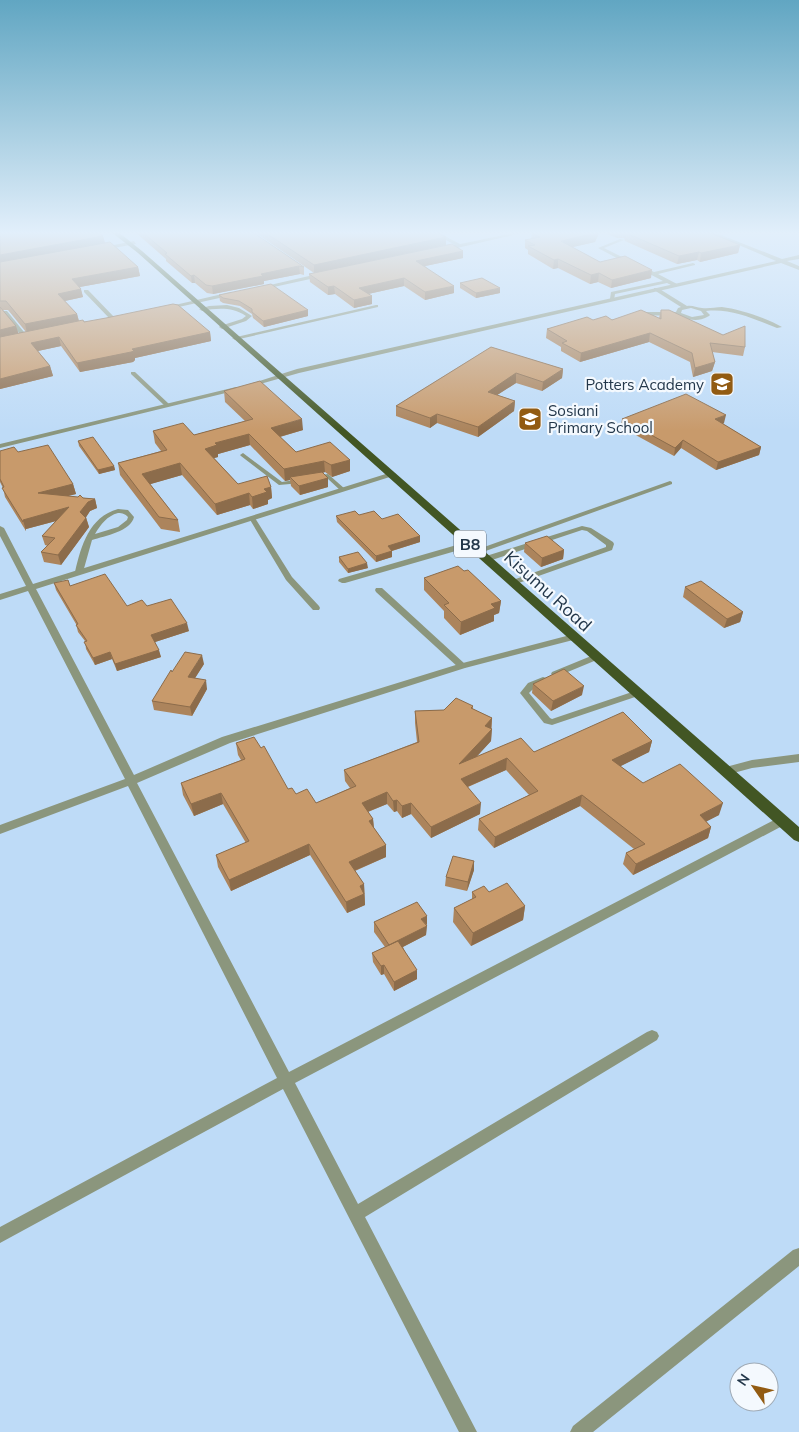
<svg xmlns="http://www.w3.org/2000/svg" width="799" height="1432" viewBox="0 0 799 1432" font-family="Mulish,sans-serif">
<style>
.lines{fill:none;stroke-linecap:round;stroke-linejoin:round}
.service{fill:#8b967d;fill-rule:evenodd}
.minor{fill:#8b967d;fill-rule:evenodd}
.tertiary{fill:#8b967d;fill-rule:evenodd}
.trunk{fill:#425624;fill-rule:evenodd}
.wall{fill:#ac845c;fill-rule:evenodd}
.shaded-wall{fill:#8c6c4b}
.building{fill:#c89a6b;stroke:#8c6c4b}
.labels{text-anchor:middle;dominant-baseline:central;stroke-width:4.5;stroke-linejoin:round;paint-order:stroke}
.far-poi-label{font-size:15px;fill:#23374a;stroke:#f4f9fe;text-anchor:end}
.shield{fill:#f4f9fe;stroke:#627180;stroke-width:1}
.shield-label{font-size:16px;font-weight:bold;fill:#23374a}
.street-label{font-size:18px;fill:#23374a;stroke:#f4f9fe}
</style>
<rect width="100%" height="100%" fill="#bedbf7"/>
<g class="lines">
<!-- service -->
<path class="service" d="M620 239 624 240 604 248 632 262V264H628L598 248Z
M693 263 695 264V265L658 274 677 284V286H673L667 283 615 294 614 300 610 299 611 292 663 281 640 269V267H644L654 272Z
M654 288H658L687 306C693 305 696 308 702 308 709 309 715 307 722 307 739 309 767 318 782 327L777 328C754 319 731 308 706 311L710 315 709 316C692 325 688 316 673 316 661 315 648 316 636 315L635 314 638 312H676L678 308 681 307 654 290ZM691 308 701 311 704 315 692 317 681 313 682 310Z
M84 290H88L115 318V320H111L84 292Z
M227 305 239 308 252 316 246 321 222 329 219 327 220 326 242 319 246 316C232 307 218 308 202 311L199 309 209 306Z
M376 305H378V307L235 340 232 338Z
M3 311H7L28 337V339H24L3 313Z
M131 372H135L169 404V406H165L131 374Z
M243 453 282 482 301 479 304 481 301 483 279 485 241 456 240 455Z
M328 474 345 489V491H341L327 478 314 480 311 478 314 476Z
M670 481 672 482V484L480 553H474L473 551Z
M118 509 128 510 134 517C131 531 105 536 92 540L83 572 82 574H76L75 572C81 546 89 517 118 509ZM118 513C123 513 125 514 128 517L127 520 118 527 95 534C101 524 107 516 118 513Z
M252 516 255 518 292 577 319 606 320 608 319 610H313L286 580 249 518Z
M582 526 591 528 613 542 614 544 612 550 513 585H510L509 583 510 581 606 547V545L587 531 582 530 489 561H486L482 559 483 557Z
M467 542H470L474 544 473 546 345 583H342L338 581 339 579Z
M376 588H382L465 664 466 666 465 668H459L376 592 375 590Z
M596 654 599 655 600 657 599 659 558 676 555 677 551 674 552 672Z
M543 677 546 678 547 680C542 686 535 686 529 693L550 718 552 719 635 691H641L642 693 641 695 552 725 544 723 520 693 528 683Z"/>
<!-- minor -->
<path class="minor" d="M430 231H435L460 244 523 231H530L444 251 442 248 455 245Z
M706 231H711L782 259 799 255V259L787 261 799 266V270L781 263 299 373 250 387 247 385 297 369 776 261Z
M134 241 136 244 102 250 99 248Z
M322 273 324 274V276L260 290 257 288Z
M231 292 234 294 233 295 165 310 162 308Z
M236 387 238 388V390L0 448V444Z
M389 473H395L396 475 36 589 134 775 222 737 459 664 574 634 579 637 577 639 465 668 230 743 137 783 289 1072 778 818 782 817 786 818 788 821 786 824 295 1083 358 1204 647 1032 652 1030 657 1032 659 1036 657 1040 365 1217 477 1432H459L283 1089 0 1243V1227L277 1078 128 786 0 834V825L125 779 28 591 0 600V594L26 586 0 536V526L4 528 33 584Z
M799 1248V1266L593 1432H570L573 1426 793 1250Z"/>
<!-- tertiary -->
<path class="tertiary" d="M799 754V762L752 768 726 775 722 774 721 771 722 768 752 760Z"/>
<!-- trunk -->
<path class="trunk" d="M110 231H117L142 251 799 827V842L794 840 138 253Z"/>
</g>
<!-- wall -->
<path class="wall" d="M0 231 103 236 105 243 138 267 140 276 80 287 83 297 65 301 77 314 79 321 210 332 211 341 135 358V360L133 362 80 372 61 346 38 351 50 366 53 376 0 389ZM3 310H8L26 332 18 333 16 326Z
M134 231H251L304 267V275L300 274 264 281V284L213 294 207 293 195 283H192L166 261V259Z
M253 231H434L446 245 335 269 463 251V258L425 266 454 293 425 300 404 286 368 294 372 296V304L354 308 335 294 328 295 310 282 309 274 314 273Z
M541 231H600L595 242 572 247 600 262 651 278 611 288 598 282 590 284 558 268 553 269 528 254V250L525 248V240L531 239 532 233 542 231Z
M600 231H706L740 245 738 253 700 262 697 260 677 264 625 241 624 238H617Z
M460 283 500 293 476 298 460 288Z
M219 295 308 310V316L264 327 253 318 252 314 240 306 223 303 220 301Z
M661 310 745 347 743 356 712 352 715 362 712 371 693 377 690 362 649 342 580 362 561 351V347L546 338 547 329 593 320 659 318Z
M491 347 563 369 562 378 542 391 516 383 497 395 515 401 514 411 478 437 437 423 430 428 396 416V406Z
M224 391 303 430 280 437 296 452 350 460V471L332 477 325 472 323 473 328 478V487L300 495 291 486 290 480 285 481 250 445 218 454V457L214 458 238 484 271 487 272 498 268 500V504L253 509 250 505 217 515 182 475 150 484 178 520 180 532 161 529 120 475 118 463 161 451 155 443 153 431 194 435 245 421 225 402Z
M622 419 724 423 723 424 761 447 759 455 716 470 681 448 674 456 621 427Z
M78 441 114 466 115 470 99 474 79 446Z
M0 451 18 452 73 484 76 494 66 496 95 499 97 508 90 511 86 517 89 527 61 565 44 562 41 552 48 546 45 545 42 536 56 521 26 529V531L5 497 3 488 0 482Z
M359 515 382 519 420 536V542L392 551V557L376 562 337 522 336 516Z
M525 543 564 550 563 559 541 567 524 552Z
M339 557 368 568 348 573 339 562Z
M464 571 501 601 499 613 494 615V621L460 635 444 618V611L424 590V578Z
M54 583 70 586 127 606H147L189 631 155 642 161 657 117 671 112 659 95 665 86 649 85 641 78 632 76 624 56 590Z
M685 587 743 612 740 622 724 628 683 597Z
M204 664 195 678 207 689 192 716 154 710 152 701 172 672Z
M533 684 582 695 551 711 532 693Z
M473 706V709L492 718 491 741 476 757 652 741 649 752 620 766 643 783 719 815 706 821 711 827 708 838 633 875 623 864 626 853 634 849 580 806 494 848 478 830 479 819 529 795 506 770 468 787 480 814 431 838 411 814 402 818 397 811 394 812 387 804 368 812 373 819 374 828 386 845V857L355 871 364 884 365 905 347 913 310 855 231 891 218 867 216 855 246 843 223 804 194 816 183 795 181 783 241 760 238 755 236 743 288 789 296 794 316 803 350 788 345 781 344 770 417 742 415 723V711L444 710Z
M474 861V870L467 891 445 886 446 877Z
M472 892H489L525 906 523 920 471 946 453 922 454 908 472 899Z
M427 916 426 935 403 947 417 979 394 991 384 974 381 975 373 962 372 953 385 947 374 932V922Z"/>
<!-- shaded-wall -->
<path class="shaded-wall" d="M597 231H600L595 242 560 250 561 241Z
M103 236 105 244 0 263V255Z
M446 237V245L314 273V265Z
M740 245 738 253 700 262 701 253Z
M463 251V258L416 268V261Z
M699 252 697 260 677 264 679 256Z
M558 259V268L553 269 554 260Z
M299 266 300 274 264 281V284L213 294 212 286 261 274Z
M138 267 140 276 74 288 72 279Z
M652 270 651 278 611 288 612 280Z
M599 273 598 282 590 284 591 275Z
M194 275 195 283H192L191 276Z
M404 278V286L359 296V288Z
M334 286 335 294 328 295V287Z
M454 286V293L425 300V292Z
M500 288V293L476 298V293Z
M81 289 83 297 60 302 58 294Z
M372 296V304L354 308V300Z
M308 310V316L264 327 263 321Z
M77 314 79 322 27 333 25 324Z
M16 326 19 335 0 339V330Z
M210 332 211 341 135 358V360L133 362 80 372 77 363 132 349Z
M650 333 649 342 580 362 581 353Z
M59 337 61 346 33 352 31 343Z
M715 362 712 371 693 377 695 368Z
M50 366 53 376 0 389V379Z
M563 369 562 378 542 391 543 382Z
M516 373V383L488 401V392Z
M515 401 514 411 478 437V427Z
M437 414V423L430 428V418Z
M726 415 724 423 713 427 715 419Z
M302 419 303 430 272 439 271 428Z
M249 434 250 445 218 454V457L207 460 205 449 215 443Z
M683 440 681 448 674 456 675 448Z
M761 447 759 455 716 470 718 462Z
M350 460V471L332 477 331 465Z
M324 461 325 472 292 479 290 477V480L285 481 284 469Z
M180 463 182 475 144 486 142 474Z
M114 466 115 470 99 474 98 470Z
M328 478V487L300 495 299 486Z
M73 484 76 494 41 503 38 493Z
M271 487 272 498 268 500V504L253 509 252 497 264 489Z
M249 493 250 505 217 515 215 504Z
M95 499 97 508 90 511 83 522 80 512 88 502Z
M69 507 71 517 26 529V531L23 520Z
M86 518 89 527 61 565 58 555Z
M420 536V542L388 552V546Z
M564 550 563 559 541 567 542 558Z
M392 551V557L376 562V556Z
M367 563 368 568 348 573V569Z
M501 601 499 613 494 615V621L460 635 461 622 491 604Z
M743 612 740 622 724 628 727 619Z
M187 623 189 631 152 643 151 635Z
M159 650 161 657 117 671 115 664Z
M110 652 112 659 95 665 93 658Z
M202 655 204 664 190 686 188 677Z
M206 680 207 689 192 716 190 707Z
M584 686 582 695 551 711 553 701Z
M492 718 491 729 485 726Z
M492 729 491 741 459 776V764Z
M652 741 649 752 609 772 612 760Z
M507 758 506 770 460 790 461 779Z
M387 792V804L362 814V803Z
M221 793 223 804 194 816 191 804Z
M582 795 580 806 494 848 495 837Z
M397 800V811L394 812 393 801Z
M411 803V814L402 818V806Z
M481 803 480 814 431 838V827Z
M723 803 719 815 696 827 700 815Z
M373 819 374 830 369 821Z
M711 827 708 838 633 875 636 864Z
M309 844 310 855 231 891 229 880Z
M386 845V857L349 873V862Z
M474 861V870L467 891 468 882Z
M364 884 365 905 347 913 346 902 360 886Z
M525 906 523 920 471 946 473 933Z
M427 916V925L421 919Z
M427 926 426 935 389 954V945Z
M384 965V974L381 975V966Z
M417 970V979L394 991V982Z"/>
<!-- building -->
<path class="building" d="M0 231H97L103 236 0 255Z
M141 231H251L304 267 299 266 261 274 263 276 212 286 206 285 194 275 191 276 165 254 167 253Z
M263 231H434L446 237 314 265Z
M544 231H597L596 233 561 241 600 262 625 256 652 270 612 280 599 273 591 275 558 259 554 260 528 246 535 245 525 240 540 237 532 233Z
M626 231H706L740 245 701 253 699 252 679 256 626 233Z
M110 242 138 267 72 279 81 289 58 294 77 314 25 324 6 301H0V262Z
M452 244 463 251 416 261 454 286 425 292 404 278 359 288 372 296 354 300 334 286 328 287 309 274Z
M482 278 500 288 476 293 460 283Z
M271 284 308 310 263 321 252 312V309L239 301 223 298 219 295Z
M173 304 178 305 210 332 132 349 134 351 131 352 77 363 59 337 31 343 50 366 0 379V337L83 320 84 322 106 318Z
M0 307 16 326 0 330Z
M641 310 661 319V310H669L723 335 745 326V347L710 343 715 362 695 368 692 353 650 333 581 353 562 343 567 341 547 329 587 317 593 320 606 316 612 320Z
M491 347 563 369 543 382 516 373 488 392 515 401 478 427 437 414 430 418 396 406Z
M260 381 302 419 271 428 296 452 330 442 350 460 331 465 324 461 284 469 249 434 215 443 217 445 205 449 238 484 267 476 271 487 264 489 267 492 252 497 249 493 215 504 180 463 142 474 178 520 159 517 118 463 167 450 153 431 183 423 194 435 253 419 224 391Z
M686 394 726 415 715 419 761 447 718 462 683 440 675 448 622 419Z
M93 437 114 466 98 470 78 441Z
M48 445 73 484 38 493 78 497 80 495 83 498 95 499 88 502 80 512 86 518 58 555 41 552 55 538 42 536 69 507 23 520V522L2 488 4 487 0 479V451L14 447 18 452Z
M322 472 328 478 299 486 290 477Z
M355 511 359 515 374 511 382 519 398 514 420 536 388 546 392 551 376 556 336 516Z
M547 536 564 550 542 558 525 543Z
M358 552 367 563 348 569 339 557Z
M458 566 464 571 468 570 501 601 491 604 495 608 461 622 444 605 449 603 424 578Z
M105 574 127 606 142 600 147 606 171 599 187 623 151 635 159 650 115 664 110 652 93 658 84 642 87 641 76 625 78 624 54 583 68 580 70 586Z
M701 581 743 612 727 619 685 587Z
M185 652 202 655 188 677 206 680 190 707 152 701 171 670 172 672Z
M564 669 584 686 553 701 533 684Z
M456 698 473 706 471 708 492 718 485 726 492 729 459 764 521 738 534 752 623 712 652 741 612 760 643 783 680 764 723 803 700 815 711 827 636 864 626 853 645 844 582 795 495 837 479 819 538 791 507 758 461 779 481 803 431 827 411 803 402 806 397 800 393 801 387 792 362 803 373 819 369 821 386 845 349 862 364 884 360 886 364 894 346 902 309 844 229 880 216 855 249 841 221 793 191 804 181 783 245 759 236 743 254 737 261 748 264 746 288 789 292 788 296 794 307 789 316 803 356 786 344 770 419 742 415 711 444 710Z
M453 856 474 861 468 882 446 877Z
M507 883 525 906 473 933 454 908 476 897 472 892 484 886 489 892Z
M417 902 427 916 421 919 427 926 389 945 374 922Z
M398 941 417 970 394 982 384 965 381 966 372 953Z"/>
<!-- sky -->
<linearGradient id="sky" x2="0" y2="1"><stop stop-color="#61a6c2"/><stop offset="0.54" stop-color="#e2effb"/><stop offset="1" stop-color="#e2effb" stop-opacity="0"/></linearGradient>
<rect width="799" height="431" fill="url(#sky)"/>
<!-- icons -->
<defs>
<g id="school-square" transform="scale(1.25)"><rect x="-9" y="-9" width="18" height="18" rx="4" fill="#925b12" stroke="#f4f9fe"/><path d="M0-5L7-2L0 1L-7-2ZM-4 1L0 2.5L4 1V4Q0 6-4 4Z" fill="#fff"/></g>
</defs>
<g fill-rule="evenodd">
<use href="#school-square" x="722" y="384"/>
<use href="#school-square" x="530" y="419"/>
</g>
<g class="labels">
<!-- far-poi labels -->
<g class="far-poi-label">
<text x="704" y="384">Potters Academy</text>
<text x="548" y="410" text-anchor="start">Sosiani<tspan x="548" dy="17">Primary School</tspan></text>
</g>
<!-- shield labels -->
<rect class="shield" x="454" y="530.5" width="32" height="27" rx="4"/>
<g class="shield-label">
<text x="470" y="544">B8</text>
</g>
<!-- street labels -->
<g class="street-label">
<text transform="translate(548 591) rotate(42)">Kisumu Road</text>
</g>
</g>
<!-- north arrow -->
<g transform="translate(754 1387) rotate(304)"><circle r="24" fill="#f4f9fe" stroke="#a0abb6"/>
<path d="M0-4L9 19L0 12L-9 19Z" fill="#925b12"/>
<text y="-8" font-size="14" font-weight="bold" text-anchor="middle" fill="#23374a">N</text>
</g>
</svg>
